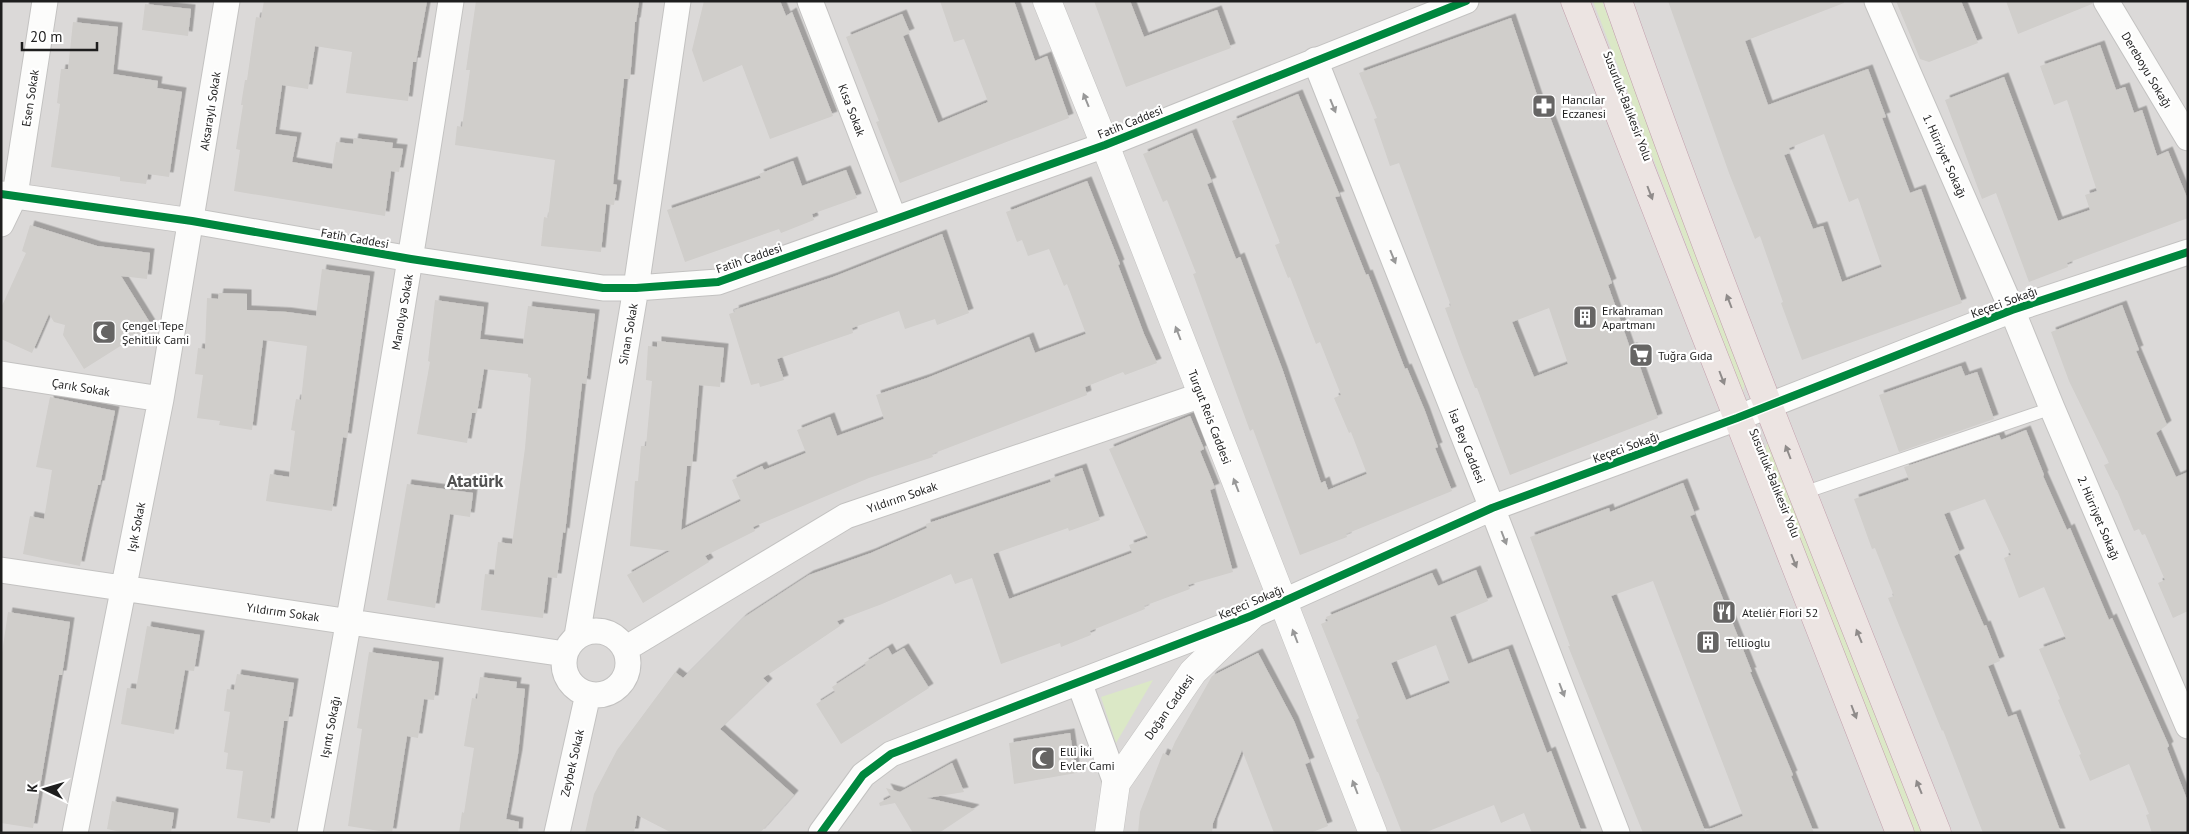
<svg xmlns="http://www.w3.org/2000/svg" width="2189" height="834" viewBox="0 0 2189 834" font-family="'PT Sans',sans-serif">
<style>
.residential{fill:#dbd9d8}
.grass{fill:#dbe8c6}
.building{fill:#d0cecb;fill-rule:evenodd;filter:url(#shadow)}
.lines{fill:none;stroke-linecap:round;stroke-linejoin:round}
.service-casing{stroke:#c3c2c1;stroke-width:14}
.minor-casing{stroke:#c3c2c1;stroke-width:27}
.tertiary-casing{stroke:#c3c2c1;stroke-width:29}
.trunk-casing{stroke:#c19eab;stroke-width:29}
.service{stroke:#fcfcfb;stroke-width:12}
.minor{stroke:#fcfcfb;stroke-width:25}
.tertiary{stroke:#fcfcfb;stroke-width:28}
.trunk{stroke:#ece4e2;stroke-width:28}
.cycleway-casing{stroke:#fff;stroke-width:11}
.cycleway{stroke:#00873e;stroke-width:8}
.oneway{fill:#989898}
.oneway2{fill:#8f8b8a}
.labels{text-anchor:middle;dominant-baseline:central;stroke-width:4.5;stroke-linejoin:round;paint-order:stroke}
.street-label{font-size:12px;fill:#1e1e1e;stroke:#fff}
.poi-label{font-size:12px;fill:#1e1e1e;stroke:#fff;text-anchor:start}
.district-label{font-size:18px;font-weight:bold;fill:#515151;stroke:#fff}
</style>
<defs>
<filter id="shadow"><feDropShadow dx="4.5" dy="-4.5" stdDeviation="0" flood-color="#0004"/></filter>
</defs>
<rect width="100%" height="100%" fill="#ece9e6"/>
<!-- residential -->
<path class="residential" d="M1 1H2188V833H1Z"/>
<!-- grass -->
<path class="grass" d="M1593 1H1602L1746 375 1743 393Z
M1767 443 1774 454 1856 659 1921 833H1912L1765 452Z
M1153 680 1116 743 1101 697Z"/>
<!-- building -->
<path class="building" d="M264 1H427L416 62H413L408 101 346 93 352 52 315 46 308 89 282 85 275 134 297 137 292 162 332 169 336 142 353 144 354 138 393 143 392 148 403 149 399 172 391 171 385 216 234 191 240 150 236 149 243 105H241L245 80H247L256 17 261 18Z
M476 1H639L636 22H635L630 79H624L613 184 617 185 614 205 606 204 601 252 541 246 544 217 548 218 555 160 455 145 457 126 462 127 470 70H466Z
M704 1H780L786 16 792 12 833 116 770 139 742 65 703 82 692 50Z
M940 1H1014L1035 61 1047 56 1069 118 900 183 876 122 879 121 846 37 902 14 910 33 903 36 938 123 988 102 964 39 954 42Z
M1094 1H1130L1144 37 1217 10 1231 48 1126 87Z
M1668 1H1844V3L1745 41 1768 105 1868 69 1886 117 1882 118 1910 193 1921 189 1962 303 1802 360 1781 303 1783 302 1760 236 1755 239 1729 173ZM1824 134 1849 202 1858 198 1882 267 1842 282 1823 226 1813 229 1784 155 1790 153 1789 148Z
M1896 1H1961L1978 43 1929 62 1920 59Z
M2006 1H2092V4L2018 34Z
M145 4 191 9 188 36 142 30Z
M1511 18 1545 119 1550 117 1612 283 1608 285 1630 348 1633 347 1658 418 1510 475 1477 388H1475L1461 352 1445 308 1451 306 1399 163 1390 166 1374 119 1377 118 1359 73ZM1549 308 1568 364 1534 377 1512 322Z
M73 22 118 27 113 74 158 81 157 88 182 92 169 177 148 174 146 184 120 181V177L51 167 60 104 57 103 61 69H68Z
M2100 45 2116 90 2125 87 2134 113 2142 110 2157 156 2168 151 2188 200V218L2067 263 2068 267 2029 282 1996 193 1982 199 1945 100 2004 77 2058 221 2090 210 2085 195 2097 191 2067 100 2054 105 2040 66Z
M1298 94 1340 196 1335 197 1366 275 1368 274 1405 369 1407 368 1425 411 1438 447 1435 448 1452 491 1346 534 1347 537 1300 555 1253 429 1250 431 1193 274 1196 273 1167 200 1163 202 1143 154 1192 133 1212 182 1207 184 1236 259 1240 257 1283 371 1321 483 1325 481 1328 490 1367 474 1351 432 1349 433 1334 398 1341 395 1320 342 1316 344 1290 277 1288 278 1275 245 1280 243 1232 121Z
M793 161 802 186 846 170 857 198 812 214 814 220 781 233 779 229 685 262 667 210 761 178 759 174Z
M1087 181 1120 264 1118 265 1144 334 1157 363 1125 375 1123 372 1085 387 1087 395 932 454 933 457 869 478 753 527 755 531 705 556 709 562 643 603 627 575 670 551 630 546 635 481H638L641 446H646L652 381 646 380 648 346 657 347V341L724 348 720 387 699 385 692 466H687L681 530 741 501 732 480 762 466 764 470 806 453 797 430 830 417 837 436 884 419 876 395 927 378 1029 337 1035 353 1086 334 1067 284 1064 286 1049 249 1028 256 1022 240 1017 242 1006 212Z
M30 225 97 246 150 253 147 279 121 276 152 326 84 369 63 335 65 325 54 322 49 314 32 353 1 339V308L26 253 22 251Z
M942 234 969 313 937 325 935 319 905 329 899 311 852 328 853 333 777 359 784 380 760 387 759 383 751 385 729 314 735 312 734 310 833 277Z
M322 269 370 276 347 438 343 437 332 511 266 501 270 474 289 477 295 431 291 430 296 399 301 400 307 346 263 340 252 430 219 425 220 421 197 418 203 375 195 374 198 348 205 349 207 298 218 299 219 293 247 294V310L287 312 316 316Z
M435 300 484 307 480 339 523 344 528 306 595 314 586 384 582 383 565 533 563 532 557 578 548 577 543 618 481 610 485 574 494 575 498 542 512 544 525 448 531 378 528 377V374L484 369 477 413H472L467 443 417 434 430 362 428 361Z
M2122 305 2139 350 2136 351 2167 425 2156 433 2176 477 2188 472V611L2173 618 2158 583 2165 580 2145 534 2142 535 2139 529 2134 531 2117 490H2116L2104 465 2109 463 2069 381 2051 332Z
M1961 366 1965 376 1977 372 1994 419 1899 452 1879 395Z
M50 397 115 411 100 485H98L88 528 80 566 23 554 30 516 44 519 52 470 36 467Z
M1190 416 1204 449 1200 451 1215 488 1210 490 1233 572 1188 585 1190 589 1144 606 1145 609 1090 631 1091 635 1061 647 1060 643 1001 664 972 578 955 584 951 574 882 604 837 621 840 626 763 678 768 683 720 729 794 795 760 833H672L637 815 634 833H585L594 794 617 750 675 672 683 678 743 618 809 575 871 553 927 528 926 524 1051 482 1050 479 1082 468 1100 520 1069 531 1068 528 993 554 1009 599 1132 553 1129 545 1148 538 1109 449Z
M2026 430 2044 475 2043 476 2067 530 2070 528 2109 620 2112 618 2169 746 2167 748 2188 802V833H2152L2146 815 2149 814 2129 764 2090 781 2079 755 2081 754 2058 700 2060 699 2039 649 2066 639 2044 587 2019 598 2004 558 2011 555 1985 499 1944 514 1960 553 1954 556 1984 626 1986 625 2000 661 1988 666 2008 717 2016 714 2061 833H1983L1943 730 1942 731 1888 598 1894 596 1875 548 1872 549 1854 499 1909 480 1904 467 1999 435 2001 440Z
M1683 483 1695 514 1690 516 1752 672H1750L1793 775 1791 776 1814 833H1643L1568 646H1570L1530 537 1609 508 1610 512ZM1653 581 1743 816 1705 831 1611 596Z
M407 484 473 493 470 517 450 514 435 608 387 600Z
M1476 570 1488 601 1450 617 1468 664 1508 649 1547 753 1551 751 1582 833H1532L1524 813 1501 823 1494 805 1424 833H1402L1378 772H1377L1356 720 1359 718 1321 624 1328 621 1326 617 1432 573 1438 586ZM1436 645 1450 683 1406 700 1391 663Z
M8 612 70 622 62 675H59L33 828 1 823V660Z
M147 626 200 635 194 671 185 670 174 734 121 724 127 688 136 689Z
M888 648 892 655 904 648 929 688 841 744 816 704 835 692 832 687 866 665 864 663Z
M369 652 439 662 434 700 424 699 418 738 407 736 392 833 348 826 362 729 357 728Z
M1258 653 1294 721 1310 762 1305 764 1328 826 1310 833H1274L1242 750 1213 823 1212 833H1138L1140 812 1163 753 1169 756 1175 742 1212 676Z
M237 674 294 683 288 721H284L270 823 237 818 243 771 226 769 228 753 224 752 230 712 224 711 227 689 234 690Z
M480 677 517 682 516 688 525 689 518 754 506 819 519 822 518 833H459L462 812 464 813 474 748 464 746 472 698 477 699Z
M1070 733 1076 773 1014 784 1009 743Z
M952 763 964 792 927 798 975 809 939 833H913L895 803 880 806 879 803 891 797 886 788 900 792Z
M112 801 174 813 171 833H125L107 829Z"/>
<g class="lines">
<!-- service casing -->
<g class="service-casing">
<path id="service" d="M1803 493 2052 408"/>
</g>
<!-- minor casing -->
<g class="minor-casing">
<path id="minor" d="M810 1 894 219
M1877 1 2012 310 2052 408 2188 726
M2106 1 2188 138
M1315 60 1498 523 1617 833
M1 194 192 221 411 259 603 288H636L718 282 1105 145 1466 1
M1 224 15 195 45 1
M1 374 161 399
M1 570 565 654
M564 663a32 32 0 1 1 64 0a32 32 0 1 1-64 0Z
M577 636 636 288 678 1
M625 649 846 516 1202 395
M1079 682 1116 783
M75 833 161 399 227 1
M310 833C362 556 408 279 451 1
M557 833 588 694
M821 833 863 775 891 754 1251 616 1492 508 1737 418 2012 310 2188 252"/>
</g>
<!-- tertiary casing -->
<g class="tertiary-casing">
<path id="tertiary" d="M1047 1 1105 145 1373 833
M1109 833 1116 783 1193 672 1251 616"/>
</g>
<!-- trunk casing -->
<g class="trunk-casing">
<path id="trunk" d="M1575 1 1900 833
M1618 1C1716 282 1828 557 1937 833"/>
</g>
<!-- service -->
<use href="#service" class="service"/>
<!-- minor -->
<use href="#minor" class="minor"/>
<!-- tertiary -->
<use href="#tertiary" class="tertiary"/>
<!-- trunk -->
<use href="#trunk" class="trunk"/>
<!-- cycleway casing -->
<g class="cycleway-casing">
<path id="cycleway" d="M1 194 192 221 411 259 603 288H636L718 282 1105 145 1466 1
M821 833 863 775 891 754 1251 616 1492 508 1737 418 2012 310 2188 252"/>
</g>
<!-- cycleway -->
<use href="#cycleway" class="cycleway"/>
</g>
<!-- one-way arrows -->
<defs><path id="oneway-solid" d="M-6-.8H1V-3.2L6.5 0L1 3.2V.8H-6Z" transform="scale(1.25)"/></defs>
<g class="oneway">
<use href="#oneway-solid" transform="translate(1086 100) rotate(-112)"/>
<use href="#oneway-solid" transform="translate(1333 106) rotate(68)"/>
<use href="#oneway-solid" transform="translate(1393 257) rotate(68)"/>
<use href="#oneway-solid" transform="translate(1178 333) rotate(-111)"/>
<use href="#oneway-solid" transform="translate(1236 485) rotate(-111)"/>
<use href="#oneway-solid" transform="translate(1504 538) rotate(69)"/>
<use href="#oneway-solid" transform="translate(1295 636) rotate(-111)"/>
<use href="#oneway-solid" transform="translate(1562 690) rotate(69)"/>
<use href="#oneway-solid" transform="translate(1355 787) rotate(-111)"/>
</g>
<g class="oneway2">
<use href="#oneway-solid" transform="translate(1650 193) rotate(69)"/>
<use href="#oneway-solid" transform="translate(1729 301) rotate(-111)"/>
<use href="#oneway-solid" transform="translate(1722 378) rotate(69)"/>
<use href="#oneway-solid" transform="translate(1788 452) rotate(-111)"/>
<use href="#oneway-solid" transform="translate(1794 561) rotate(68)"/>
<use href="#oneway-solid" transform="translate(1859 636) rotate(-112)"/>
<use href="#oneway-solid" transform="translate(1854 712) rotate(69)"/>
<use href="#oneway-solid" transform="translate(1919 787) rotate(-112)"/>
</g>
<!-- icons -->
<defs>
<g id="pharmacy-square" transform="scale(1.25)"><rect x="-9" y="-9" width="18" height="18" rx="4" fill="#666564" stroke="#fff"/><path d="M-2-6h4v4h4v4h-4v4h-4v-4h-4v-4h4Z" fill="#fff"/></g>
<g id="building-square" transform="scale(1.25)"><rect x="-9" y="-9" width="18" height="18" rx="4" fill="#666564" stroke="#fff"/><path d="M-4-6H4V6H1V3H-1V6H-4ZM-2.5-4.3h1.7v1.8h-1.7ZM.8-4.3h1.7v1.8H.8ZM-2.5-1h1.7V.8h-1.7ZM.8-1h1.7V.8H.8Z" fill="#fff"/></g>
<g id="mosque-square" transform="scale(1.25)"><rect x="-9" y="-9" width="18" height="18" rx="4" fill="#666564" stroke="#fff"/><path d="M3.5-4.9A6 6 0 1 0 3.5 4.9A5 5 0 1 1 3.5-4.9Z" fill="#fff"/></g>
<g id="supermarket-square" transform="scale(1.25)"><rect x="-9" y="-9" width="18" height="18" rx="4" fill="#666564" stroke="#fff"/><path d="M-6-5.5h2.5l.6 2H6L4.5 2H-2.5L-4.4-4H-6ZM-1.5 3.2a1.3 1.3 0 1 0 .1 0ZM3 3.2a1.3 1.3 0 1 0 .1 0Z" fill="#fff"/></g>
<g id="restaurant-square" transform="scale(1.25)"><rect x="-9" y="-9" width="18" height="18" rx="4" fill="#666564" stroke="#fff"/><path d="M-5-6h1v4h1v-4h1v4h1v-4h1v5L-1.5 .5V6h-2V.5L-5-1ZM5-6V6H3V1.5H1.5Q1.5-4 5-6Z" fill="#fff"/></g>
</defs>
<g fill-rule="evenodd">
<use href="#pharmacy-square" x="1544" y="106"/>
<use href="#building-square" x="1585" y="317"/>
<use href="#mosque-square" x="104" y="332"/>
<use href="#supermarket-square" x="1641" y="355"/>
<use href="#restaurant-square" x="1724" y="612"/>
<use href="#building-square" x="1708" y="642"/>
<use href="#mosque-square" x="1043" y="758"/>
</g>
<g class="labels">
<!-- street labels -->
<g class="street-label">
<text transform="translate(2147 70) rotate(59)">Dereboyu Sokağı</text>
<text transform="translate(30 98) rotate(-81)">Esen Sokak</text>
<text transform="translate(1628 106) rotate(69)">Susurluk-Balıkesir Yolu</text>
<text transform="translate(852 110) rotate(69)">Kısa Sokak</text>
<text transform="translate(210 111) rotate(-81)">Aksaraylı Sokak</text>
<text transform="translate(1130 122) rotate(-22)">Fatih Caddesi</text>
<text transform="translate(1945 156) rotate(66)">1. Hürriyet Sokağı</text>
<text transform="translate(355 238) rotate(10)">Fatih Caddesi</text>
<text transform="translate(749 258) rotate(-19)">Fatih Caddesi</text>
<text transform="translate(2004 302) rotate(-20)">Keçeci Sokağı</text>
<text transform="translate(402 312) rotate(-80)">Manolya Sokak</text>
<text transform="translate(628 334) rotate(-80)">Sinan Sokak</text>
<text transform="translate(81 387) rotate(9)">Çarık Sokak</text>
<text transform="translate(1210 417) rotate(69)">Turgut Reis Caddesi</text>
<text transform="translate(1467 446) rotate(68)">İsa Bey Caddesi</text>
<text transform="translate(1626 447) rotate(-20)">Keçeci Sokağı</text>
<text transform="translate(1775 483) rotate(68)">Susurluk-Balıkesir Yolu</text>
<text transform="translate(902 497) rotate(-19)">Yıldırım Sokak</text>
<text transform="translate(2099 518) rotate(67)">2. Hürriyet Sokağı</text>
<text transform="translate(136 527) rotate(-79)">Işık Sokak</text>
<text transform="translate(1251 602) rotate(-23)">Keçeci Sokağı</text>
<text transform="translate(283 612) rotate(8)">Yıldırım Sokak</text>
<text transform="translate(1169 707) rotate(-55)">Doğan Caddesi</text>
<text transform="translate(330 727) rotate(-79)">Işıntı Sokağı</text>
<text transform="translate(572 763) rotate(-77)">Zeybek Sokak</text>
</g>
<!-- poi labels -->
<g class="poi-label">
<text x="1562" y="99">Hancılar<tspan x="1562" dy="14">Eczanesi</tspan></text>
<text x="1602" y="310">Erkahraman<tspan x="1602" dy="14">Apartmanı</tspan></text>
<text x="122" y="325">Çengel Tepe<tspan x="122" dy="14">Şehitlik Cami</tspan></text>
<text x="1658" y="355">Tuğra Gıda</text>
<text x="1742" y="612">Ateliér Fiori 52</text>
<text x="1726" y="642">Tellioglu</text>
<text x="1060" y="751">Elli İki<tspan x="1060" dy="14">Evler Cami</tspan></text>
</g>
<!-- district labels -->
<g class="district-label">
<text x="475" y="480">Atatürk</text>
</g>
</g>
<!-- border -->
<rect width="2189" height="834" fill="none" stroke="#1e1e1e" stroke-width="5"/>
<!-- north arrow -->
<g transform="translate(45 789) rotate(275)" stroke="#ffffff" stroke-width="4" paint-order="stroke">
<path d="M0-4L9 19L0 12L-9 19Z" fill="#1e1e1e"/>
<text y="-8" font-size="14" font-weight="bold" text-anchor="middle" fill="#1e1e1e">K</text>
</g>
<!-- scale -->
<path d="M22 42v8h75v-8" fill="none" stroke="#1e1e1e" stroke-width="2.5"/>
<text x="30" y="42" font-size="15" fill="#1e1e1e" stroke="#ffffff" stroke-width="4" paint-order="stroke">20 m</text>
</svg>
